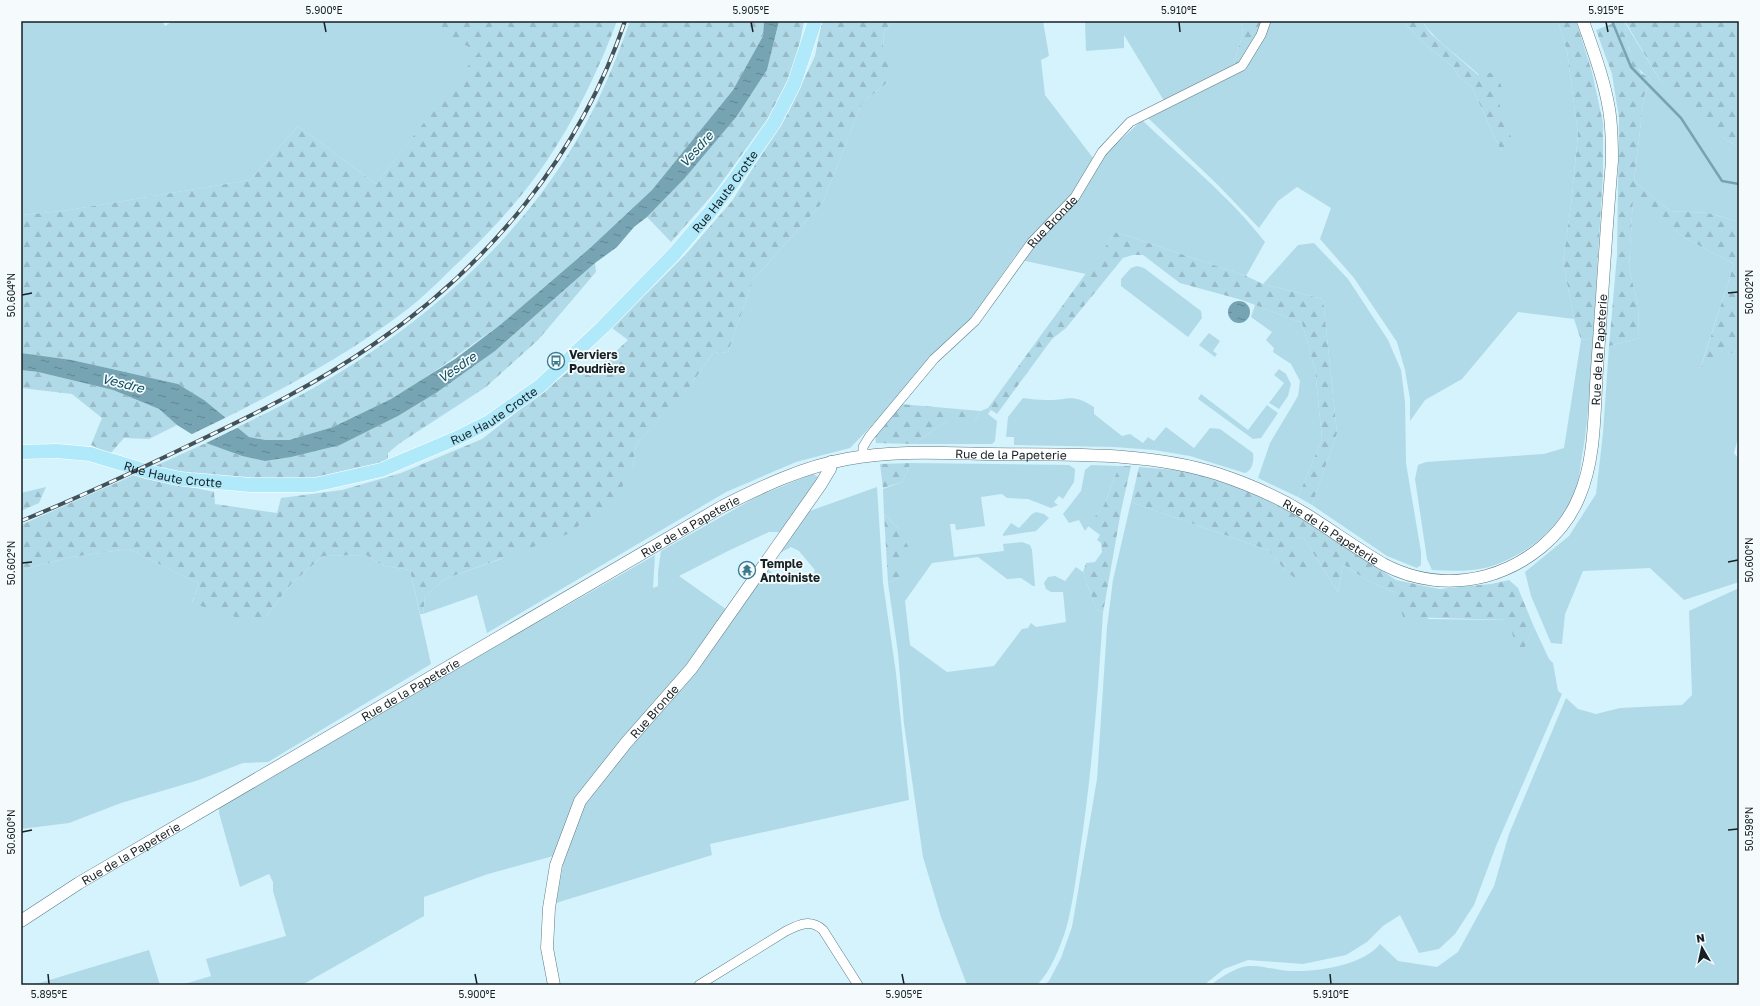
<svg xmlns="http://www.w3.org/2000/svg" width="1760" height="1006" viewBox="0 0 1760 1006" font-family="'Golos Text',sans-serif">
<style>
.grass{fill:#b1dae8}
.forest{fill:url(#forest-firs)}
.water{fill:url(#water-ripples)}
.pier{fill:#d4f3fd}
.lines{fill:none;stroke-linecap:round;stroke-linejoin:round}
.stream{stroke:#76a4b3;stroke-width:2.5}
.street-casing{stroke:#5f7b84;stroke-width:10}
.secondary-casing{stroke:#5f7b84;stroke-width:13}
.primary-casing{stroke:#fff;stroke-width:15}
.street{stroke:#fff;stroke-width:9}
.secondary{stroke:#fff;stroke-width:12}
.primary{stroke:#b0e9fa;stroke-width:14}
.rail-casing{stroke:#435258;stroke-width:4}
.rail{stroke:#f5fbfd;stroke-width:2.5;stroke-dasharray:8;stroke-linecap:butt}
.ticks{fill:none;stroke:#162125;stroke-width:1.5}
.labels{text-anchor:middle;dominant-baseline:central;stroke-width:3.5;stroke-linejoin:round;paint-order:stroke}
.street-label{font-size:12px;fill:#162125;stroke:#f5fbfd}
.poi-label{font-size:12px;font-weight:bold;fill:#162125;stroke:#f5fbfd;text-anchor:start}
.water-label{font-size:13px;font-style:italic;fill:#0c4f60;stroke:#f5fbfd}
.neatline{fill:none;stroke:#162125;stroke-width:1.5}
.ticks-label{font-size:10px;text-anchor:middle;fill:#162125}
</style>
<defs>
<pattern id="forest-firs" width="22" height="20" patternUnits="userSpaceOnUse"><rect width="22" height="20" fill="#b1dae8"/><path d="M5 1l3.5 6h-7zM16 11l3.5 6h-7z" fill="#98bbc7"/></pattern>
<pattern id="water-ripples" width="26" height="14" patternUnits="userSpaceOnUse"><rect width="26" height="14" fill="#76a4b3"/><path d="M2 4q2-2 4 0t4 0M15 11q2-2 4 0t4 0" fill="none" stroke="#608591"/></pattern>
</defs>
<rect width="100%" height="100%" fill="#d4f3fd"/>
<!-- grass -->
<path class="grass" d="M21 21H162L165 26 173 21H428L426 25 480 52 376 184 298 126 250 180 63 211 21 215Z
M893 21H1043L1049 56 1041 60 1045 95 1093 158 1071 197 1015 256 974 315 940 348 882 415 850 448 796 462 726 492 487 633 477 595 423 614 425 596 445 579 501 559 633 468 636 444 692 383 713 353 728 352 753 280 823 202 862 103 889 81 883 48 884 31Z
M1085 21H1241L1243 33 1234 63 1237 66 1166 104 1124 35V48L1086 51Z
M1269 21H1403L1419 39 1453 67 1459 77 1472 87 1501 151 1513 145C1504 120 1498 94 1478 74 1459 56 1437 43 1422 21H1558L1567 51 1578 134 1571 205 1563 262 1574 319 1518 312 1462 379 1425 400 1410 421V399L1405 370 1397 342 1354 278 1320 239 1331 208 1297 187 1278 201 1259 228 1219 186 1148 118 1245 68Z
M1624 21 1659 79 1727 141 1739 146V222L1708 213 1670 211 1634 181 1644 96 1651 79C1629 65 1628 45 1624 21Z
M1142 120C1184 160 1230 197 1265 242L1246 276 1116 232 1086 274 1021 260 1098 161Z
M1633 198 1685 238 1734 264 1700 369 1739 349V434L1734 453 1739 459V582L1684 600 1650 568 1583 571 1565 614 1562 644 1551 643 1531 596 1525 572 1569 536 1596 494 1603 433 1609 346 1639 338 1638 305 1629 268Z
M1314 243 1348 279 1388 340 1401 370 1405 402 1406 463 1421 552V565L1417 568 1387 556 1312 505 1337 433 1323 299 1263 284 1298 245Z
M1137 266 1144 268 1201 311 1202 318 1188 337 1121 286V279L1131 268Z
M1255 305 1302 323 1315 369 1322 439 1298 497 1258 478 1270 443 1298 396 1300 381 1291 364 1273 352 1274 348 1266 340 1272 332 1251 317Z
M1209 333 1220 341 1213 351 1217 354 1215 357 1199 345Z
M1593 338C1590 379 1589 421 1581 462 1580 470 1579 480 1576 489 1562 527 1527 555 1489 567 1470 572 1450 571 1432 570L1427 559 1415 479 1418 465 1426 462 1544 454 1564 448 1581 340Z
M1279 369 1286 374 1291 384 1288 396 1279 409 1269 403 1284 383 1274 375Z
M1201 394 1248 430 1267 405 1278 413 1261 438 1253 439 1198 399Z
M1023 398C1031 399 1038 400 1046 400 1069 401 1071 392 1094 407V414L1122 436 1130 434 1143 443 1148 437 1154 441 1166 427 1194 448 1210 428 1220 429 1253 453C1254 460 1253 470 1245 473L1190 456 1154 450 1114 447 1014 445V437H1006L1008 417Z
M988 408 991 410 988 414 997 421 995 441 992 444H913L947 421H974L981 411Z
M911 463 1069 465 1075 469 1074 482 1063 499 1059 496 1054 502 1058 505 1051 508 1028 499 1007 498 1002 494 981 497 985 526 956 530 955 524H950L954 557 1004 551 1003 544 1022 542 1030 545 1032 550 1035 586H1033L1021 578 1007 579 978 557 932 563 905 601 910 645 947 672 994 666 1022 629 1028 628 1031 623 1036 627 1066 622 1063 592H1051L1046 589 1044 583 1048 577 1055 576 1065 581 1076 567 1083 572 1096 609 1103 613C1098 692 1092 772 1080 851 1076 876 1073 904 1066 929 1060 947 1051 971 1037 985H967L941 917 923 857 904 724 898 653 888 583 900 577 899 529 884 514 883 489 902 482Z
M1091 465 1119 466 1104 505 1085 531 1079 520 1069 523 1063 514 1081 491 1085 470Z
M813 474 820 478 784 532H769L728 551 679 576 730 612 589 785 557 855 488 874 424 897V916L302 985H181L211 976 206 959 286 936 273 891V882L269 874 240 887 219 813V807C363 721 509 639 655 555L653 588 658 586V572L661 551 758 496Z
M877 487 883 583 896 673 909 800 710 844 712 855 556 903 568 838 584 806 768 568 779 582 791 585 804 584 812 578 815 570 799 551 791 547 782 552 779 550 804 513Z
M1131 502 1268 550 1285 570 1295 539 1303 537 1338 592 1343 564 1368 581 1396 593 1429 619 1510 620 1519 659 1534 627 1549 659 1553 663 1558 691 1562 694 1496 846 1474 905 1455 934 1439 949 1419 953 1400 915 1383 926 1367 942 1346 955 1303 964 1248 960 1224 969 1204 985H1044L1049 981 1061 958 1072 927 1097 779 1107 627 1113 580Z
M1036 512 1044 514 1049 518 1036 531 1003 536V534L1011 523 1019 528 1032 514Z
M129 549 199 584 192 602 266 616 292 583 323 556 366 555 384 566 410 570 431 664 268 762 243 763 199 780 121 803 69 823 21 829V570L72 557Z
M1739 588V985H1211C1219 978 1238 966 1249 966 1263 965 1277 971 1292 971 1317 972 1364 965 1380 944L1398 961 1437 967 1458 952 1494 886 1509 834 1566 698 1578 709 1596 714 1620 708 1682 705 1692 695 1689 611Z
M149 950 160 985H33Z"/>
<!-- forest -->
<path class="forest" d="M428 21H617C593 85 559 152 514 204 498 223 480 241 462 259 445 275 428 293 409 308 352 352 289 386 225 418L204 400 178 384 72 360 21 353V215L63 211 250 180 298 126 376 184 479 52 425 25Z
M630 21H764L763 36 733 90 652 190 590 248 500 325 425 378 391 399 333 427 289 440H266L249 437 237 427C376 364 508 264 583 129 602 95 617 58 630 21Z
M779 21H804L795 68 772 113 714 193 671 242 647 217 685 178 737 116 767 70Z
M822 21H893L884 31 883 48 894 58 889 81 862 103 823 202 753 280 728 352 713 353 690 386 636 444 633 468 617 496 568 534 445 579 425 596 423 614H420L410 570 384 566 366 555 323 556 292 583 266 616 251 622 192 603 199 584 129 549 72 557 21 570V525L134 475 214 492 215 504 277 513 281 498 342 490 401 473 482 439 578 364 590 376 628 340 612 328 686 254 732 201 788 113 815 56Z
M1241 21H1262L1260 29 1237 66 1234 63 1243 33Z
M1403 21H1422L1431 34 1478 75 1496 72 1505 96 1498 100 1514 146 1501 151 1472 87 1459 77 1453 67 1419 39Z
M1558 21H1576L1592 72 1603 123V174L1593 338 1581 340 1574 319 1563 262 1571 205 1578 134 1567 51Z
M1619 21H1624L1629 50 1641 73 1651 79 1644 96 1634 181 1670 211 1708 213 1739 222V349L1700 370 1734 264 1685 238 1633 199 1629 268 1638 305 1639 338 1609 346 1617 255 1619 118 1612 74 1596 30Z
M1625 21H1739V146L1727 141 1695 113 1659 79Z
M1116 232 1246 276 1263 284 1323 299 1337 433 1312 505 1298 497 1322 439 1315 369 1302 323 1242 300 1180 283 1143 255H1133L1123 258 1066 328 1052 339 997 414 988 408Z
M595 263 596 272 538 340 486 387 400 443 388 453V461L313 478 264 479 190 473 153 467 206 443 242 456 340 445 398 416 436 393 495 351Z
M21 370 38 372 113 390 159 409 177 425 149 439 124 438 110 454 91 445 102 418 72 394 21 388Z
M900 404 981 411 974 421H947L913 444 876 443 875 432Z
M911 463 902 482 883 488 880 464Z
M1119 466H1131L1121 511 1103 613 1096 609 1083 572 1086 563 1095 562 1102 552 1101 543 1097 540 1100 535 1088 526 1104 505Z
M1139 467 1189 471 1247 490 1304 518 1396 580 1439 589 1491 584 1509 580 1518 588 1534 627 1519 660 1509 620 1403 617 1396 593 1368 581 1343 564 1338 592 1303 537 1296 539 1313 572 1295 578 1285 570 1268 550 1131 502Z
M46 487 39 503 21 511V493Z
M884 514 899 529 910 550 900 577 888 583Z"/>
<!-- water -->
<path class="water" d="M764 21H779L767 70 737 116 685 178 647 217 634 227 617 247 595 263 495 351 436 393 398 416 340 445 291 457 265 461 242 456 206 443 177 425 159 409 113 390 38 372 21 370V353L72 360 178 384 204 400 249 437 266 440H289L333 427 391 399 455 359 500 325 590 248 652 190 733 90 763 36Z
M1228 312a11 11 0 1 1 22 0a11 11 0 1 1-22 0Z"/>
<!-- pier -->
<path class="pier" d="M227 417 239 427 204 444 190 435Z"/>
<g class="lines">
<!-- stream -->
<path class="stream" d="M1612 21 1631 67 1681 118 1722 181 1739 184"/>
<!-- street casing -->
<g class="street-casing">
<g id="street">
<path id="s1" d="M863 456V447L869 437 934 359 975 321 1032 242 1075 197 1102 152 1130 122 1242 66 1261 35 1266 21"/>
<path d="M699 985 786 931C800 924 811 919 823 930L858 985"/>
</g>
</g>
<!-- secondary casing -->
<g class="secondary-casing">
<g id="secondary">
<path id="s2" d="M21 921 79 883 723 506C763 486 803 467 847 459 894 450 942 453 990 454 1065 455 1146 451 1218 474 1248 484 1278 497 1304 513 1331 530 1356 548 1383 564 1415 581 1451 585 1486 576 1526 565 1563 536 1579 497 1596 458 1594 411 1597 369 1602 300 1606 231 1612 161 1612 144 1612 127 1609 109 1604 79 1593 50 1583 21"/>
<path id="s3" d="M554 985 547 948 549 908 556 865 580 801 626 743 691 669 821 484 830 469 831 462"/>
</g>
</g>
<!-- primary casing -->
<g class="primary-casing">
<g id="primary">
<path id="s4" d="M21 452 57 451 90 454 149 472 181 479 251 485H314L381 470 457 438 489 422 540 386 603 327 675 253 710 212 733 182 774 123 794 84 815 21"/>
</g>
</g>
<!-- street -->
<use href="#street" class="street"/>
<!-- secondary -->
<use href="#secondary" class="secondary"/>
<!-- primary -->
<use href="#primary" class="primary"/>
<!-- rail casing -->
<g class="rail-casing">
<path id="rail" d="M21 521C80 497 138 470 196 442 257 413 318 383 374 344 489 266 581 153 625 21"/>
</g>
<!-- rail -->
<use href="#rail" class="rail"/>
</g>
<!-- ticks -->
<path class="ticks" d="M324 22 326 32M751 22 753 32M1179 22 1180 32M1606 22 1608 32M1728 293 1738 292M22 295 32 293M1728 562 1738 560M22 563 32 562M1728 830 1738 829M22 832 32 830M48 974 49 984M475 974 477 984M902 974 904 984M1330 974 1331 984"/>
<!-- icons -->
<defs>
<g id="bus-ring" transform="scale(0.9)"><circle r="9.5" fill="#f5fbfd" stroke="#397a8d" stroke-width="1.5"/><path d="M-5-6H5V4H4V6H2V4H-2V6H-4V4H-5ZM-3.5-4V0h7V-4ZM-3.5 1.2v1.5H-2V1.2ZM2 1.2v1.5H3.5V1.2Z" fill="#397a8d"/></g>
<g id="temple-ring" transform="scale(0.9)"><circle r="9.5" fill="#f5fbfd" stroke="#397a8d" stroke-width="1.5"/><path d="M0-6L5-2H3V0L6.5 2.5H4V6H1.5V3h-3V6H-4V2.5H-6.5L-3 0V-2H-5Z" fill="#397a8d"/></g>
</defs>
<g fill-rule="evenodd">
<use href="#bus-ring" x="556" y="361"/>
<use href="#temple-ring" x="747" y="570"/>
</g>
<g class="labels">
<!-- street labels -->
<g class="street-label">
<text stroke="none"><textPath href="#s4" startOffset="815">Rue Haute Crotte</textPath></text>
<text stroke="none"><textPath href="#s1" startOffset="304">Rue Bronde</textPath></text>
<text stroke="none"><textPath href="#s2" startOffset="1892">Rue de la Papeterie</textPath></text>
<text stroke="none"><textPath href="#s4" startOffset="491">Rue Haute Crotte</textPath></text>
<text stroke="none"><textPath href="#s2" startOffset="1113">Rue de la Papeterie</textPath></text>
<text stroke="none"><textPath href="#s4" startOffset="155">Rue Haute Crotte</textPath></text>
<text stroke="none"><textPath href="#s2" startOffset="777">Rue de la Papeterie</textPath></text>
<text stroke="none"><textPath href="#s2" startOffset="1449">Rue de la Papeterie</textPath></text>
<text stroke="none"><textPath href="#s2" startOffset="453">Rue de la Papeterie</textPath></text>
<text stroke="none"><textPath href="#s3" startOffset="306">Rue Bronde</textPath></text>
<text stroke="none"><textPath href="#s2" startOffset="129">Rue de la Papeterie</textPath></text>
</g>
<!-- poi labels -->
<g class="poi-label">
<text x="569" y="354">Verviers<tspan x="569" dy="14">Poudrière</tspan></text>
<text x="760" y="563">Temple<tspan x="760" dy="14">Antoiniste</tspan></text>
</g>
<!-- water labels -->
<g class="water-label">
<text transform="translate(696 149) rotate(-48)">Vesdre</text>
<text transform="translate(457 367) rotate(-35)">Vesdre</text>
<text transform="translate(123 383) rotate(14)">Vesdre</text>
</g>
</g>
<!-- border -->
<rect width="1760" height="1006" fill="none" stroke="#f5fbfd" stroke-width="44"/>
<!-- north arrow -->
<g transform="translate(1702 948) rotate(351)" stroke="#f5fbfd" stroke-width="3" paint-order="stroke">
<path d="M0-3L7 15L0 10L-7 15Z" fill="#162125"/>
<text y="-6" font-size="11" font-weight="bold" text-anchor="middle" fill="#162125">N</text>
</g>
<rect x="22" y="22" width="1716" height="962" class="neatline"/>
<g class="ticks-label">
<text x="324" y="14">5.900°E</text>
<text x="751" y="14">5.905°E</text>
<text x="1179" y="14">5.910°E</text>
<text x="1606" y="14">5.915°E</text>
<text transform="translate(1749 292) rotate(-90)" y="4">50.602°N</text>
<text transform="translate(11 295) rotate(-90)" y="4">50.604°N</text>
<text transform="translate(1749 560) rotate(-90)" y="4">50.600°N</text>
<text transform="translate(11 563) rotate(-90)" y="4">50.602°N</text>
<text transform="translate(1749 829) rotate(-90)" y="4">50.598°N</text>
<text transform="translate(11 832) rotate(-90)" y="4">50.600°N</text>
<text x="49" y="998">5.895°E</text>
<text x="477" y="998">5.900°E</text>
<text x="904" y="998">5.905°E</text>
<text x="1331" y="998">5.910°E</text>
</g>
</svg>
